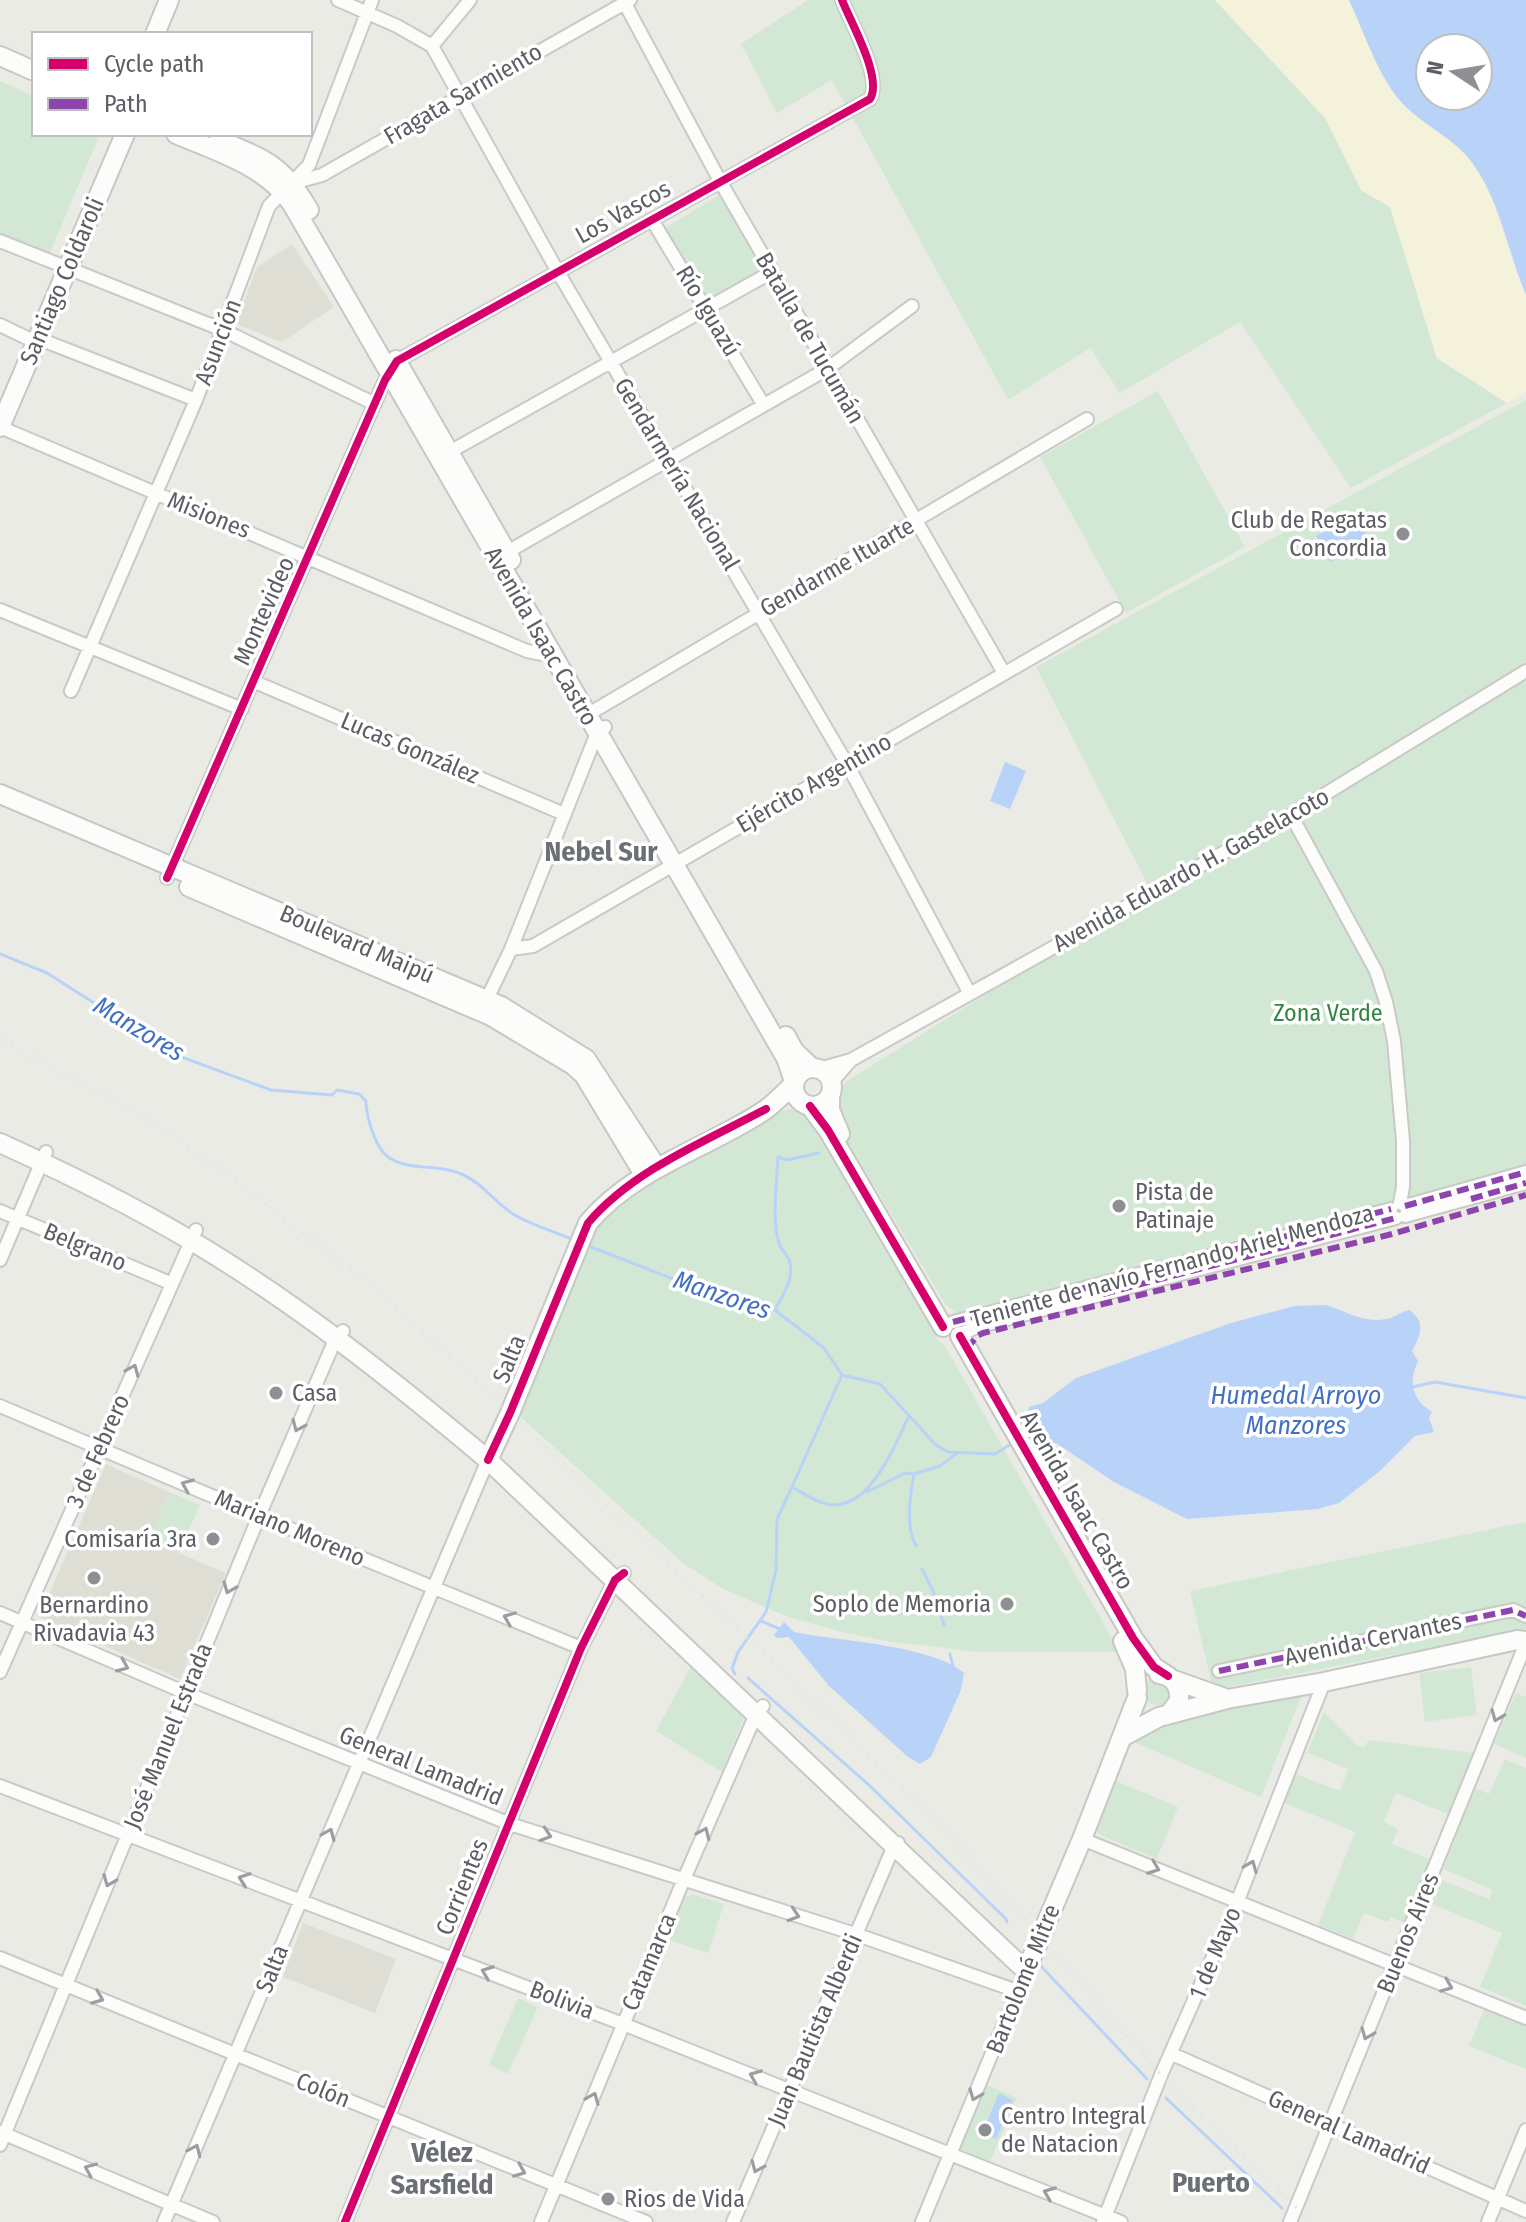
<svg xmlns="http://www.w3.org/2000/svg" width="1526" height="2222" viewBox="0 0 1526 2222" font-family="'Fira Sans Condensed',sans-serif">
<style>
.education{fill:#dfded5}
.green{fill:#d3e8d4}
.sand{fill:#f4f2db}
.water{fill:#b9d3f8;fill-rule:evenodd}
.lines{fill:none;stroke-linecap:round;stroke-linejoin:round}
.stream{stroke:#b9d3f8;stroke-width:3}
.street-casing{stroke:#c9c9c8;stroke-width:16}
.secondary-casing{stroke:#c7c7c7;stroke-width:22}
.street{stroke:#fcfcfb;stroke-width:12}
.secondary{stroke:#fcfcfb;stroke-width:18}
.rail{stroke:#e3e3e3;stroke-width:3;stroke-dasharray:2 10;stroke-linecap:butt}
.quiet{stroke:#8e44ad;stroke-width:6;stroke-dasharray:12 6;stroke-linecap:butt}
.cycleway-casing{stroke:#fff;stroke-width:13}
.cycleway{stroke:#d6006c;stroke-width:8}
.oneway{stroke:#9c9da0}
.poi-dot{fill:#8e8f92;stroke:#fff;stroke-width:3}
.labels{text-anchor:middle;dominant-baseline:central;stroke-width:7;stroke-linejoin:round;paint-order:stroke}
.street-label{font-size:24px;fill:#5c5e64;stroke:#fff}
.poi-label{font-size:24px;fill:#5c5e64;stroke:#fff;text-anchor:start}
.park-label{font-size:24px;fill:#338442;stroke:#fff}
.water-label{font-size:26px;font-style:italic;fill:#4370c4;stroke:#fff}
.quarter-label{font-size:28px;font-weight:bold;fill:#6c7076;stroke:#fff}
</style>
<rect width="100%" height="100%" fill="#ebebe6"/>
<!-- education -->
<path class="education" d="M292 244 334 307 282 342 236 324 257 267Z
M106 1464 169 1492 149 1540 226 1573 180 1679 39 1617Z
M303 1923 396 1959 375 2013 283 1977Z"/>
<!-- green -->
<path class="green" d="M808 0H1215L1325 118 1361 190 1390 207 1437 358 1507 403 1351 488 1240 322 1120 393 1090 348 1008 400 832 80 777 113 741 44Z
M0 81 34 96V134H100L45 265 0 246Z
M720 195 763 269 709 302 665 228Z
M1158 391 1245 547 1126 613 1040 457Z
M1526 400V1164L1460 1184 966 1313 955 1312 946 1305 839 1128 835 1096 847 1081 1151 891 1036 667Z
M790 1109 809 1116 935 1327 937 1339 945 1346 1117 1647 1115 1652H978L886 1641 842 1632 788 1617 723 1589 683 1563 516 1413 600 1219C635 1179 725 1140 773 1114Z
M169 1492 200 1505 179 1553 149 1540Z
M1526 1522V1629L1213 1690 1190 1591Z
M691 1666 744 1718 722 1772 656 1731Z
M1471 1667 1477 1715 1425 1722 1419 1673Z
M1143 1691a14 14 0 1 1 28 0a14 14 0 1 1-28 0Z
M1303 1692 1261 1797 1131 1741 1172 1718Z
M1516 1693 1526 1697V1758L1494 1744Z
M1324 1712 1358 1746 1363 1748 1369 1740 1475 1753 1450 1815 1396 1793 1384 1822 1398 1829 1392 1844 1432 1860 1406 1924 1391 1917 1388 1922 1364 1913 1353 1939 1318 1925 1355 1832 1282 1802 1293 1773 1340 1791 1348 1769 1307 1753Z
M1505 1759 1526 1768V2006L1480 1987 1502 1933 1430 1903 1439 1879 1489 1899 1493 1890 1443 1869 1475 1788 1489 1794Z
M1114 1780 1178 1807 1157 1859 1100 1835 1095 1827Z
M693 1894 724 1904 708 1953 668 1940 682 1898Z
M518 1998 538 2007 508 2074 489 2065Z
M1484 2010 1526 2026V2069L1469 2046Z
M987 2085 1017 2098 990 2162 961 2149V2146Z"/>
<!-- sand -->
<path class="sand" d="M1215 0H1349L1388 83 1422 121 1453 143 1471 160 1488 187 1526 295V391L1507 403 1437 358 1390 207 1361 190 1325 118Z"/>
<!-- water -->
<path class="water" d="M1349 0H1526V295C1507 251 1501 203 1473 164 1455 138 1424 126 1403 104 1379 79 1364 32 1349 0ZM1478 48V96H1430V48Z
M1356 516 1369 542 1330 562 1316 536Z
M1005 762 1026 771 1010 809 990 801Z
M1325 1305C1345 1310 1364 1324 1386 1319 1394 1318 1400 1312 1409 1310 1427 1322 1420 1336 1412 1351L1418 1361C1408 1383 1412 1399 1432 1412L1429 1418 1434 1432 1415 1436 1380 1471 1339 1503 1318 1509 1187 1519 1114 1482 1056 1443H1040L1037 1427 1027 1417 1029 1407 1043 1403 1076 1378 1231 1323 1294 1306Z
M784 1622 794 1632C838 1641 932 1645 964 1673L961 1690 931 1757 920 1764 908 1757 829 1686 789 1637 776 1638 774 1635Z
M999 2093 1013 2100 996 2139 982 2133Z"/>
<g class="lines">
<!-- stream -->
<path class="stream" d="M0 954 47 973 176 1055 271 1090 332 1095 337 1090 359 1094 366 1101C366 1116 375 1147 388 1157 408 1171 437 1164 459 1173 481 1181 494 1202 513 1214 531 1225 555 1232 575 1240
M586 1245 709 1293 775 1310 824 1348 842 1375 880 1384 936 1445 948 1452 995 1454 1014 1442
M775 1310C782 1296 794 1280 790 1263 789 1256 783 1252 780 1246 771 1223 777 1182 778 1157L787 1160 819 1153
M1408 1388 1435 1382 1526 1398
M1024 1436 1038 1427
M792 1487 842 1375
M867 1492 905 1473 914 1474
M916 1546C905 1525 910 1497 914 1474L940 1466 957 1453
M922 1569 933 1591 944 1625
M761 1621 780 1629
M950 1654 953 1666
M735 1674 732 1669 738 1652 766 1612 776 1570 777 1519 792 1487C801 1492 810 1498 820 1502 866 1520 893 1449 909 1416
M748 1678 869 1785 1006 1919 1007 1922
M1039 1964 1147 2079
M1166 2098 1282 2208"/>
<!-- street casing -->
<g class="street-casing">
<path id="street" d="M338 0 397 26 432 46 558 272 847 764 970 994
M623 0 720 181 1004 673
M432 46 470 0
M293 183 322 175 630 0
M652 220 763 404
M0 241 223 330 375 404
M0 325 27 338 42 340 196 400
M0 427 527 651 552 656
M444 455 772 272
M502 555 827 369 912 306
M0 610 242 709
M255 682 564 814
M71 691 196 400 269 206 309 165 372 0
M587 715 1087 419
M1291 815 1376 971 1386 1002 1394 1041 1403 1141V1187L1400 1203
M167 878 385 380 397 361 870 99C883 78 851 23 842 0
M511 949 533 946 1116 609
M484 1005 511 949 597 733 605 727
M819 1069 851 1060 1291 815 1526 671
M831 1083 851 1060
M1405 1206 1526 1172
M0 1211 170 1283
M1405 1216 1526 1183
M0 1260 46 1152
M953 1322 1391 1209
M961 1334 977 1327 1396 1218
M0 1406 259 1516 581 1648
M0 1613 186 1693 510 1824 855 1934 1017 1991
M1219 1671 1513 1610 1526 1616
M0 1672 196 1230
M0 1786 623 2024 1121 2222
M1082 1839 1526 2018
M0 1958 646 2222
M1172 2054 1526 2211
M0 2132 213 2222
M0 2145 259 1516 335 1340 343 1331
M164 2222 488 1460
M345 2222 581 1648 615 1580 624 1573
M541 2222 684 1879 756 1714 763 1706
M733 2222 893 1848 898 1843
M922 2222 1026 1971
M1103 2222 1161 2075 1238 1900 1324 1682
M1290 2222 1526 1643
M1488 2222 1526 2130"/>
</g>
<!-- secondary casing -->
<g class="secondary-casing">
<path id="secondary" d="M155 34 169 0
M0 56 34 71
M176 134C217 152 265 165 292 204L786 1058 794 1081
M219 140C266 160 283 165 309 210
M396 360 511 560
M0 427 125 134
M0 794 501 1006 586 1059 657 1168
M189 887 491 1016 573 1065 584 1075 645 1176
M786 1036 794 1051 812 1068
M794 1087a19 19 0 1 1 38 0a19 19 0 1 1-38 0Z
M830 1096V1110L840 1134
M810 1106 828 1130 943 1327
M0 1143C64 1172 129 1204 190 1240 295 1302 394 1381 488 1460L1026 1971 1082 1839 1137 1698
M960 1336 1133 1638 1154 1667 1168 1676
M488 1460 510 1413 588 1223C635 1167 707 1149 765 1110 775 1103 784 1093 793 1085
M1123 1641 1135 1669 1137 1691
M1159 1674C1174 1676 1180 1686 1179 1701L1170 1713
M1174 1680 1225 1698
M1124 1736 1159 1717 1227 1699 1324 1682 1517 1640 1526 1641"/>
</g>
<!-- street -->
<use href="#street" class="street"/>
<!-- secondary -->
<use href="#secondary" class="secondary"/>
<!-- rail -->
<path class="rail" d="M0 1039 142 1116 224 1172 358 1276 402 1314 510 1413 920 1803 1040 1935 1161 2075 1311 2222"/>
<!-- quiet -->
<path class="quiet" d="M1471 1199 1526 1183
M1405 1206 1526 1172
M1103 1294 1396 1218
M953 1322 1391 1209
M967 1349 977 1336 983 1333 1392 1234 1526 1195
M1219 1671 1513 1610 1526 1616"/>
<!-- cycleway casing -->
<g class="cycleway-casing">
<path id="cycleway" d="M167 878 385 380 397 361 870 99C883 78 851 23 842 0
M810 1106 828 1130 943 1327
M960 1336 1133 1638 1154 1667 1168 1676
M488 1460 510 1413 588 1223C633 1170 706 1141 766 1109
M345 2222 581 1648 615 1580 624 1573"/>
</g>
<!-- cycleway -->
<use href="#cycleway" class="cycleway"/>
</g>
<!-- one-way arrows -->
<defs><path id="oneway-chevron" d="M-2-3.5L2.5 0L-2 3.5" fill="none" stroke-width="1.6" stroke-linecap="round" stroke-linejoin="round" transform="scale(2)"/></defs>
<g class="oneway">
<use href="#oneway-chevron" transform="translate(133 1370) rotate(-67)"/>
<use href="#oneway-chevron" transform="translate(298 1426) rotate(113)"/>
<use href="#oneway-chevron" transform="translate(187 1485) rotate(-157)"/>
<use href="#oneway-chevron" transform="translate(229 1588) rotate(112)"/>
<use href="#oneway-chevron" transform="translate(509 1618) rotate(-158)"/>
<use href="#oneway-chevron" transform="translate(123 1666) rotate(23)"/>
<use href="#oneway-chevron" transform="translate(1497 1716) rotate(112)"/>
<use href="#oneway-chevron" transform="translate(704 1833) rotate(-66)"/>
<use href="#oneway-chevron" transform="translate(329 1834) rotate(-67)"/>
<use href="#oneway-chevron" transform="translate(546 1835) rotate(18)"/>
<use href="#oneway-chevron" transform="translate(1251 1866) rotate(-68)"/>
<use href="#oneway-chevron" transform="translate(1154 1868) rotate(21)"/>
<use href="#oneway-chevron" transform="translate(244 1879) rotate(-160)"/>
<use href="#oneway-chevron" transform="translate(109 1881) rotate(112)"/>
<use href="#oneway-chevron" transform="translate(794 1915) rotate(18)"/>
<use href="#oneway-chevron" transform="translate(487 1972) rotate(-159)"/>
<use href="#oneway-chevron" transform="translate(1447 1986) rotate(22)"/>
<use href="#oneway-chevron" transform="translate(98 1998) rotate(22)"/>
<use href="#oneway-chevron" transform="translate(1367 2034) rotate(112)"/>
<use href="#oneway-chevron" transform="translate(755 2076) rotate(-158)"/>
<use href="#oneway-chevron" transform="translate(975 2095) rotate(112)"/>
<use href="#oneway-chevron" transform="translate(593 2098) rotate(-68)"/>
<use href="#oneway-chevron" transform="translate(195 2150) rotate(-66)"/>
<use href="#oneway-chevron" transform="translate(757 2167) rotate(113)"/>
<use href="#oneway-chevron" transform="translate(90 2169) rotate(-157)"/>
<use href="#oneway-chevron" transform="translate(520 2171) rotate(22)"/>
<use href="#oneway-chevron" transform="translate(1049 2193) rotate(-158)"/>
</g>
<!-- markers -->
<g class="poi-dot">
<circle cx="1403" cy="534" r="8"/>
<circle cx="1119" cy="1206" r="8"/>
<circle cx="276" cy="1393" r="8"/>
<circle cx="213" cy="1539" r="8"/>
<circle cx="94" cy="1578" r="8"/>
<circle cx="1007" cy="1604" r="8"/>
<circle cx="985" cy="2130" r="8"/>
<circle cx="608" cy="2199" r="8"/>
</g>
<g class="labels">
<!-- street labels -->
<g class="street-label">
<text transform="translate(463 94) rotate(-30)">Fragata Sarmiento</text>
<text transform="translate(623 212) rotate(-29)">Los Vascos</text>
<text transform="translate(62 281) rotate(-67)">Santiago Coldaroli</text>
<text transform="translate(708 311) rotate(59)">Río Iguazú</text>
<text transform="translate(810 338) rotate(60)">Batalla de Tucumán</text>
<text transform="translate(218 342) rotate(-69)">Asunción</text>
<text transform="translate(677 474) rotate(59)">Gendarmería Nacional</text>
<text transform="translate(209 515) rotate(22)">Misiones</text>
<text transform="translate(837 567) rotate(-30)">Gendarme Ituarte</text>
<text transform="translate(264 611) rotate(-66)">Montevideo</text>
<text transform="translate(541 636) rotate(60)">Avenida Isaac Castro</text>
<text transform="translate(410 748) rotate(23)">Lucas González</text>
<text transform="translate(814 783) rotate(-30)">Ejército Argentino</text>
<text transform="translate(1191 870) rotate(-29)">Avenida Eduardo H. Gastelacoto</text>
<text transform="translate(357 944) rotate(23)">Boulevard Maipú</text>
<text transform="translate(85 1247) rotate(23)">Belgrano</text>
<text transform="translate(1172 1266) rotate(-15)">Teniente de navío Fernando Ariel Mendoza</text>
<text transform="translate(509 1359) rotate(-68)">Salta</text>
<text transform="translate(98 1451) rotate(-66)">3 de Febrero</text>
<text transform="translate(1077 1500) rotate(60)">Avenida Isaac Castro</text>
<text transform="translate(290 1528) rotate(23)">Mariano Moreno</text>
<text transform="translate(1373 1639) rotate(-12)">Avenida Cervantes</text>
<text transform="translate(168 1736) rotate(-68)">José Manuel Estrada</text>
<text transform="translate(421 1766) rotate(22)">General Lamadrid</text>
<text transform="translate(462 1887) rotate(-68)">Corrientes</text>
<text transform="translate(1408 1933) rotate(-68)">Buenos Aires</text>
<text transform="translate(1215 1953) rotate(-67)">1 de Mayo</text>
<text transform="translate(649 1962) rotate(-67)">Catamarca</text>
<text transform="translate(272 1969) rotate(-68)">Salta</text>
<text transform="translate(1023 1979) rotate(-68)">Bartolomé Mitre</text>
<text transform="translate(562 2000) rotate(21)">Bolivia</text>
<text transform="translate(815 2030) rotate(-67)">Juan Bautista Alberdi</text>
<text transform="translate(323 2090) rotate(22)">Colón</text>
<text transform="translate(1349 2132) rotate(24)">General Lamadrid</text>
</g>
<!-- poi labels -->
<g class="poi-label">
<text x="1387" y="520" text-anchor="end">Club de Regatas<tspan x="1387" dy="28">Concordia</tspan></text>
<text x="1135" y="1192">Pista de<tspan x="1135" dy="28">Patinaje</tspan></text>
<text x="292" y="1393">Casa</text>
<text x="197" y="1539" text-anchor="end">Comisaría 3ra</text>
<text x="991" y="1604" text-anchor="end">Soplo de Memoria</text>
<text x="94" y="1605" text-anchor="middle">Bernardino<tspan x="94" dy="28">Rivadavia 43</tspan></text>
<text x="1001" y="2116">Centro Integral<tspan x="1001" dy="28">de Natacion</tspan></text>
<text x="624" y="2199">Rios de Vida</text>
</g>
<!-- park labels -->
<g class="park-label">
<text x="1328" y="1013">Zona Verde</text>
</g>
<!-- water labels -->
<g class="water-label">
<text transform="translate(139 1029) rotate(31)">Manzores</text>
<text transform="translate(722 1295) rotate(19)">Manzores</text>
<text x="1296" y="1395">Humedal Arroyo<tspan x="1296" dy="30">Manzores</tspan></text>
</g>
<!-- quarter labels -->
<g class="quarter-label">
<text x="601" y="851">Nebel Sur</text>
<text x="442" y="2152">Vélez<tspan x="442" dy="32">Sarsfield</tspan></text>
<text x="1211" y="2182">Puerto</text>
</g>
</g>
<!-- legend -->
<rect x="32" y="32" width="280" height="104" fill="#ffffff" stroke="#bebfc1" stroke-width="2"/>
<rect x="48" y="58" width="40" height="12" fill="#d6006c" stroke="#bebfc1" stroke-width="2"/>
<text x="104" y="72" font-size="24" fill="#5c5e64">Cycle path</text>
<rect x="48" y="98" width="40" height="12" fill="#8e44ad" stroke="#bebfc1" stroke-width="2"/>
<text x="104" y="112" font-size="24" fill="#5c5e64">Path</text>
<!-- north arrow -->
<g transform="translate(1454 72) rotate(282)"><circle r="38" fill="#ffffff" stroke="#bebfc1" stroke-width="2"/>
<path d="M0-6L14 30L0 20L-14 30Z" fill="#8e8f92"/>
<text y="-12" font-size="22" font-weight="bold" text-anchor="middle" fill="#5c5e64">N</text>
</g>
</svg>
